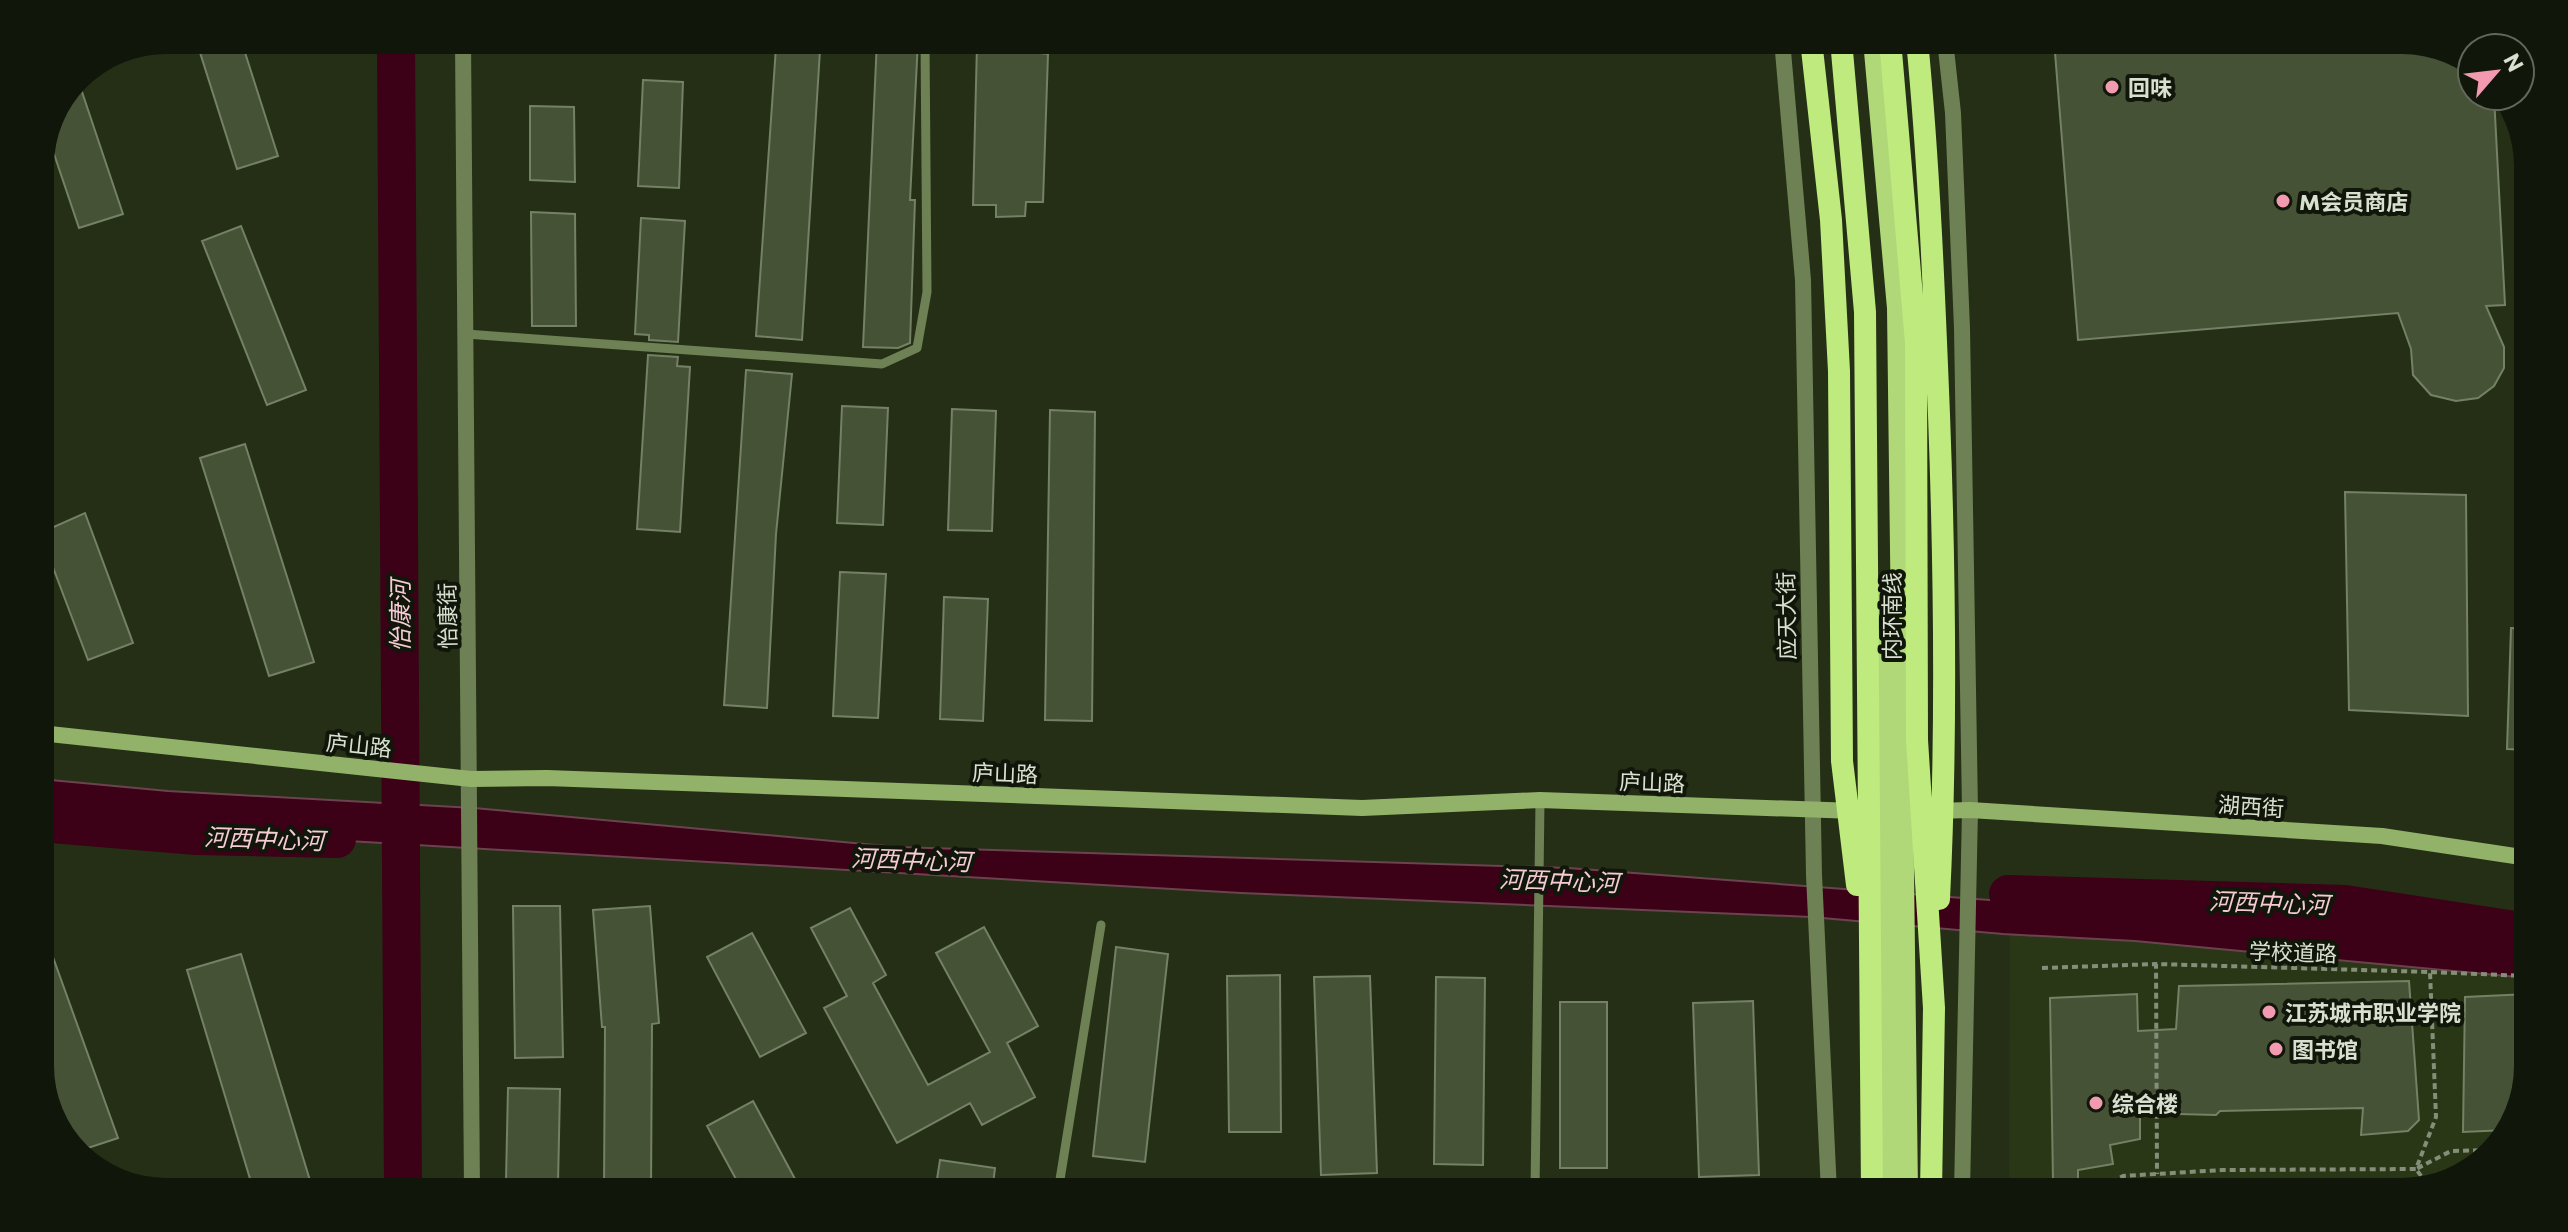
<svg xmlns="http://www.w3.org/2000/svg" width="2568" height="1232" viewBox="0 0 2568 1232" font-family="Commissioner,'Noto Sans SC',sans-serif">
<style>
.built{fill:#2a3716}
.water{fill:#3c0017;stroke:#6b434e;stroke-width:2}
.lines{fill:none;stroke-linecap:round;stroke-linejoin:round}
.river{stroke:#3c0017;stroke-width:38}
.building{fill:#465236;stroke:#748164;stroke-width:2}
.path{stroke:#858e79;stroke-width:4;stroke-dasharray:6 4;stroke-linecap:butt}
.service{stroke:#6e8154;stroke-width:9}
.tertiary{stroke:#6e8154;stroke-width:16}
.secondary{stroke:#93b269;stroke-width:16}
.primary{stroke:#b0d878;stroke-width:20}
.trunk-bridge{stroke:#beea7e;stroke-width:22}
.poi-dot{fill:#f29aaf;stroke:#11160a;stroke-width:3}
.labels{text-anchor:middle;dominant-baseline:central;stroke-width:8;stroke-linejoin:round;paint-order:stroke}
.poi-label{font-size:22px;font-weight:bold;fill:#d8e0d0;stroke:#11160a;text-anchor:start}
.street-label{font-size:22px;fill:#d8e0d0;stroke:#11160a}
.water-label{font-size:24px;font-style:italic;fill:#f6cbd4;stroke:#11160a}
</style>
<rect width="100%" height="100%" fill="#252f16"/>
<!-- built -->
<path class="built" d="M2010 910 2528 959V1066L2515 1121 2471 1171 2402 1192H2009Z"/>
<!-- water -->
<path class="water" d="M40 779 168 791 474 808 897 847 1568 868 2029 903 2399 918 2528 932V978L2135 941 2003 934 1811 917 1241 893 40 823Z"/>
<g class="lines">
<!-- river -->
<path class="river" d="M396 40 403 1192
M40 823 197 836 337 839
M2008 894 2345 904 2528 932"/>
</g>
<!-- building -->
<path class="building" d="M196 40H241L278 156 237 169Z
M877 40H918L910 200H915L910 343 898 348 863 347Z
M996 40H1033L1031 52 1048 54 1043 202H1026L1025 216 996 217V205H973L977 44 994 46Z
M2054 40H2402L2457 53 2472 66V96H2494L2505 305 2486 306 2504 347V368L2494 386 2478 398 2456 401 2431 395 2413 375 2411 349 2398 313 2078 340Z
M776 47 820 50 802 340 756 336Z
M77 77 123 214 79 228 49 139Z
M643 80 683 82 679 188 638 186Z
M530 106 574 107 575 182 530 180Z
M531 212 575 214 576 326H532Z
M641 218 685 221 678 342 649 340V335L635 334Z
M241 226 306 390 267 405 202 241Z
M648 355 678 357 677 366 690 367 680 532 637 529Z
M746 370 792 374 776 534 767 708 724 705Z
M842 406 888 408 883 525 837 523Z
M952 409 996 411 992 531 948 530Z
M1050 410 1095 412 1092 721 1045 720Z
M245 444 314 662 269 676 200 458Z
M2345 492 2466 495 2468 716 2349 710Z
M85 513 133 643 88 660 40 533Z
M840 572 886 574 878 718 833 716Z
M944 597 988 599 983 721 940 719Z
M2511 628 2528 629V750L2507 749Z
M513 906H560L563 1057 515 1058Z
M650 906 659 1023 652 1024 651 1191 604 1190 605 1027H602L593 910Z
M850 908 886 975 873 983 928 1085 990 1052 936 953 984 927 1038 1026 1007 1043 1035 1097 982 1125 970 1103 897 1143 824 1008 847 996 811 928Z
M40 921 118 1138 79 1151 70 1144 40 1058Z
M752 933 806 1033 760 1057 707 957Z
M1116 947 1168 954 1145 1162 1093 1156Z
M241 954 312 1187 297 1192H254L187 970Z
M1280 975 1281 1132H1229L1227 976Z
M1370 976 1377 1173 1321 1175 1314 977Z
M1436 977 1485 978 1483 1165 1434 1164Z
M2409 981 2419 1120 2408 1131 2361 1135 2363 1108 2220 1111 2216 1115 2140 1113V1139L2110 1145 2113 1164 2078 1170V1180L2053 1181 2050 998 2137 994 2138 1031 2176 1029 2179 986Z
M2528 994V1066L2519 1106 2514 1107 2515 1122 2507 1130 2463 1132 2465 997Z
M1753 1001 1759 1175 1699 1177 1693 1003Z
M1560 1002H1607V1168H1560Z
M508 1088 560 1089 558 1184 506 1180Z
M753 1101 802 1192H743L707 1126Z
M940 1160 995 1168 992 1192H935Z"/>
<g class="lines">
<!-- path -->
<path class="path" d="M2042 968 2156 964
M2431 972 2528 976
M2427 1184 2416 1169 2451 1151 2490 1150
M2094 1192 2123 1176 2222 1170 2416 1169 2436 1117 2430 972 2156 964 2157 1174"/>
<!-- service -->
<path class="service" d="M466 334 882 364 917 348 927 292 925 40
M472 1185 571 1192
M1058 1192 1101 925
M1535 1192 1540 800"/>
<!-- tertiary -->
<path class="tertiary" d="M463 40 472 1192
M1782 40 1803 280 1814 875 1829 1192
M1945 40 1953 113 1962 328 1970 810 1962 1192"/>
<!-- secondary -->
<path class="secondary" d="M40 733 471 779 547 778 1362 808 1540 800 1855 811
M1935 811 1970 810 2382 836 2528 858"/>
<!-- primary -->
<path class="primary" d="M1873 40 1897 308 1908 1192
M1887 583 1892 1192"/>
<!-- trunk-bridge -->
<path class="trunk-bridge" d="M1811 40 1831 220 1839 371 1842 761 1857 885
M1841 40 1865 312 1872 1192
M1890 40 1916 343 1917 740 1934 1008 1931 1192
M1917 40C1929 165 1934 289 1939 415 1945 576 1947 737 1939 899"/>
</g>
<!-- markers -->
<g class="poi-dot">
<circle cx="2112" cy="87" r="8"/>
<circle cx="2283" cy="201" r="8"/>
<circle cx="2269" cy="1012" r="8"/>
<circle cx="2276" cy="1049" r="8"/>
<circle cx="2096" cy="1103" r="8"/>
</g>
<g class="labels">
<!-- poi labels -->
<g class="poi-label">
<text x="2128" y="87">回味</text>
<text x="2299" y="201">M会员商店</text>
<text x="2285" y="1012">江苏城市职业学院</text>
<text x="2292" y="1049">图书馆</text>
<text x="2112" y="1103">综合楼</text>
</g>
<!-- street labels -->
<g class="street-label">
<text transform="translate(447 616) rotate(-91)">怡康街</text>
<text transform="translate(1786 616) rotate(-91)">应天大街</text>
<text transform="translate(1891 616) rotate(-90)">内环南线</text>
<text transform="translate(359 745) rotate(6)">庐山路</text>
<text transform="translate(1005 773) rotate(2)">庐山路</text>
<text transform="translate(1652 782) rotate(2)">庐山路</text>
<text transform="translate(2251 806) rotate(4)">湖西街</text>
<text transform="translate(2293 952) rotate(2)">学校道路</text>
</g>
<!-- water labels -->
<g class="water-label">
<text transform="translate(399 616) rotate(-90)">怡康河</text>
<text transform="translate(264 838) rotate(2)">河西中心河</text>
<text transform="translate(911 859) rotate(2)">河西中心河</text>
<text transform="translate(1559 880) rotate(2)">河西中心河</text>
<text transform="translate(2269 902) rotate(2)">河西中心河</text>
</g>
</g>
<!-- crop -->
<path d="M0 0H2568V1232H0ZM166 54H2402A112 112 0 0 1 2514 166V1066A112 112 0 0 1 2402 1178H166A112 112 0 0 1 54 1066V166A112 112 0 0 1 166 54Z" fill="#11160a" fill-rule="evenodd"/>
<!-- north arrow -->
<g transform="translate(2496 72) rotate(62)"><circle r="38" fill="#11160a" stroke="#616759" stroke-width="2"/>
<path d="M0-6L14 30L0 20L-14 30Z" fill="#f29aaf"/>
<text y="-12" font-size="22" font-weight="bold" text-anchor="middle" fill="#d8e0d0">N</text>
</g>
</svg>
